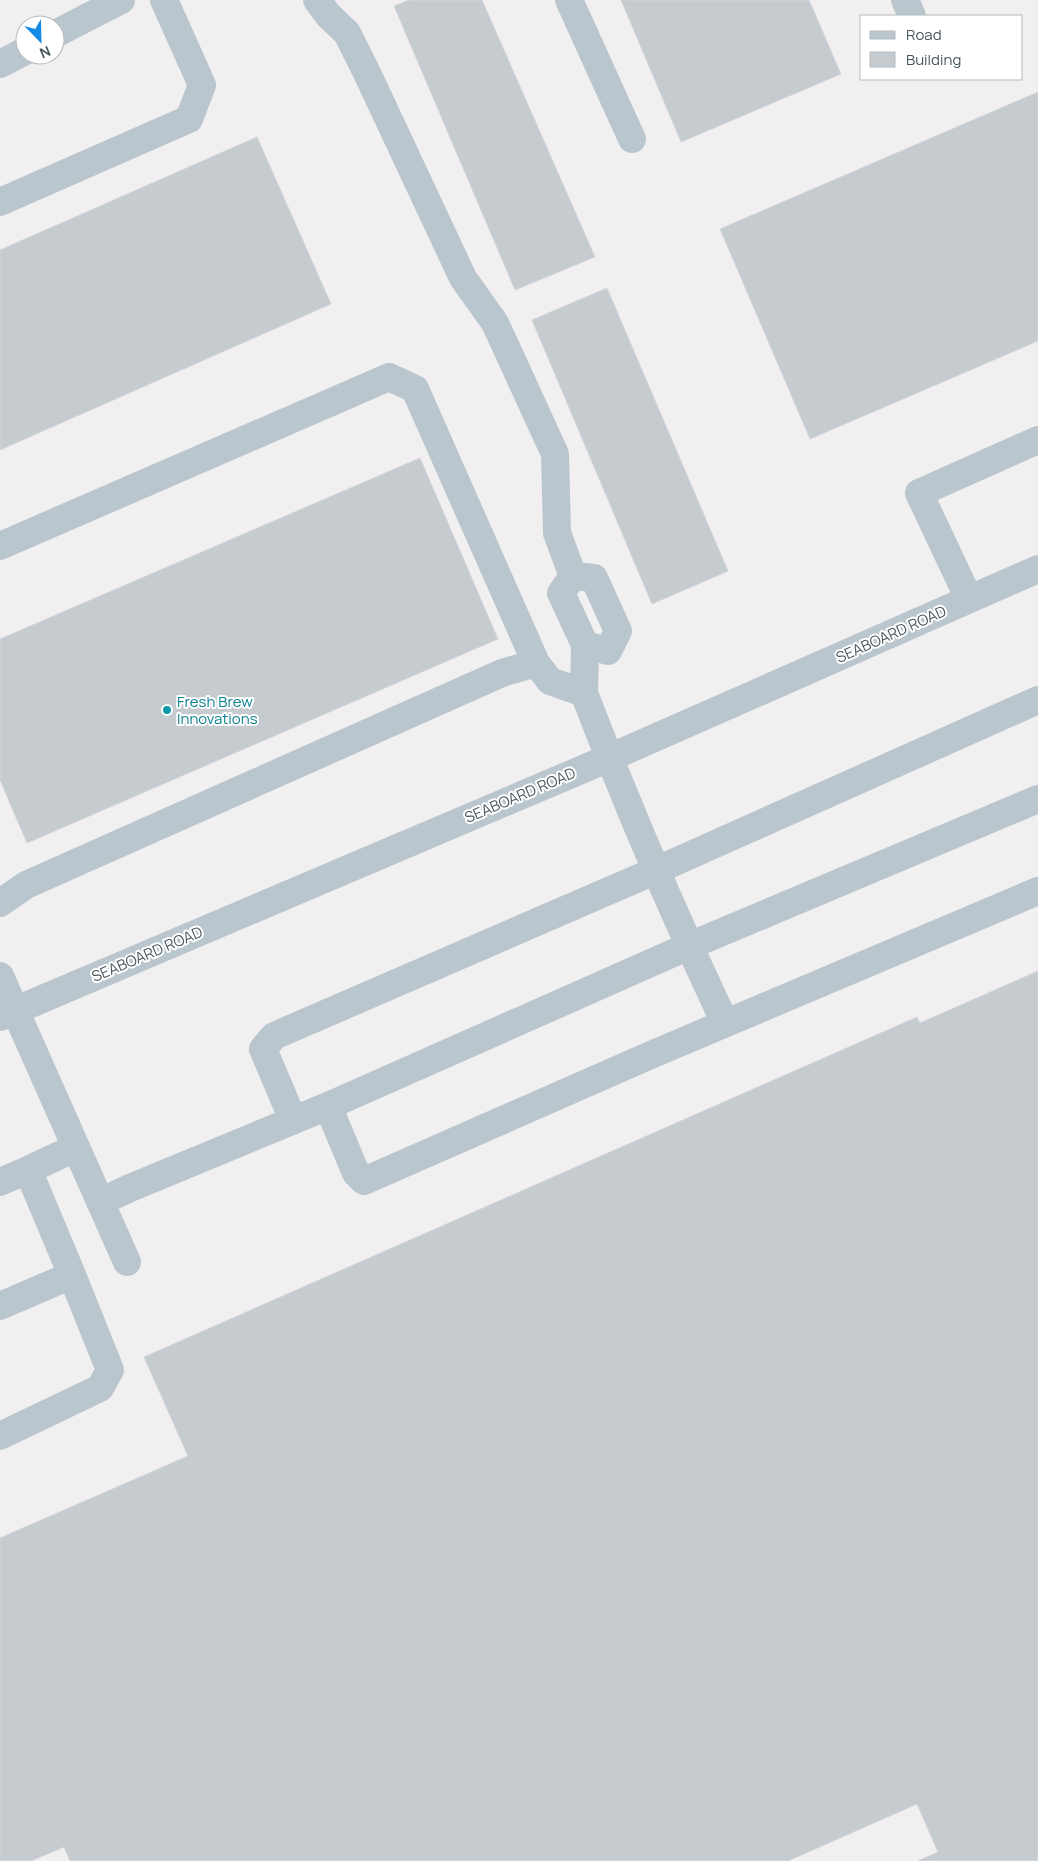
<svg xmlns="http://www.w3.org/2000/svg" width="1038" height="1861" viewBox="0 0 1038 1861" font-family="Manrope,sans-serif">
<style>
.building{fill:#c6cbcf;stroke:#d3d6db}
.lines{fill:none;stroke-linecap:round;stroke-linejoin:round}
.minor{stroke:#bac6cd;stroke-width:28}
.culture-dot{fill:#0f9aa8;stroke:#fff;stroke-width:2}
.labels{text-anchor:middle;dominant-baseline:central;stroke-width:4;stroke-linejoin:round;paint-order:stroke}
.street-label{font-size:15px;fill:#47555d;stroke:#fff}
.culture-label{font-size:15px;fill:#0d838f;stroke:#fff;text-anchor:start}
</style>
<rect width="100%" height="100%" fill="#f2eff0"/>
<!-- building -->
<path class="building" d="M409 0H482L595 257 515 290 394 6Z
M621 0H809L841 74 681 142Z
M1038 92V341L810 439 720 229Z
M257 137 331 304 0 450V250Z
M607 288 728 571 652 604 532 320Z
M420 458 498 639 27 843 0 780V639Z
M1038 971V1861H918L938 1852 917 1804 788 1861H70L64 1847 31 1861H0V1538L188 1456 144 1357 917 1017 920 1023Z"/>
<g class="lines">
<!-- minor -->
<path class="minor" d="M317 0 328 15 347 33 367 73 463 278 495 323 555 454 557 533 573 576 561 593 585 645 584 693
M569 0 632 139
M905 0 912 16
M55 34 121 0
M0 64 25 51
M0 202 189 119 202 85 164 0
M0 546 389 377 415 389 536 663
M573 576 594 578 618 631 608 651 585 645
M969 599 919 493 1038 440
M0 903 26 885 502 673 536 663 550 681 584 693C627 805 674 915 725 1023
M0 976 127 1262
M0 1017 609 758 1038 569
M328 1106 356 1173 364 1181 653 1054 1038 891
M293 1120 263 1049 274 1036 657 870 1038 700
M28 1170 75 1148
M0 1182 28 1170 72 1275 110 1370 100 1388 0 1436
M100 1202 130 1188 328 1106 689 946 1038 799
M0 1306 72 1275"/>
</g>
<!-- markers -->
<circle class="culture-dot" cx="167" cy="710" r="5"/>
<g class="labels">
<!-- street labels -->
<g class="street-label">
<text transform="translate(891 634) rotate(-24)">SEABOARD ROAD</text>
<text transform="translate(520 795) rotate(-23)">SEABOARD ROAD</text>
<text transform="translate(147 954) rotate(-23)">SEABOARD ROAD</text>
</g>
<!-- culture labels -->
<g class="culture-label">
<text x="177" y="701">Fresh Brew<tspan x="177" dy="17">Innovations</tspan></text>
</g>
</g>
<!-- legend -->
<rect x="860" y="15" width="162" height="65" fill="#ffffff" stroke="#b5bbbe"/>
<rect x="870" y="31" width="25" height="8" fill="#bac6cd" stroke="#b5bbbe"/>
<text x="906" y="40" font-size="15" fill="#47555d">Road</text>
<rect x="870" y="52" width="25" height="15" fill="#c6cbcf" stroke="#b5bbbe"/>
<text x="906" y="65" font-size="15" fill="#47555d">Building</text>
<!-- north arrow -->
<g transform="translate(40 40) rotate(157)"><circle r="24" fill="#ffffff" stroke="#b5bbbe"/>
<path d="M0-4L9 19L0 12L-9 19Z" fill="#148ae7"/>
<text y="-8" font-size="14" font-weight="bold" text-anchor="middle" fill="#47555d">N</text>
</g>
</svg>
